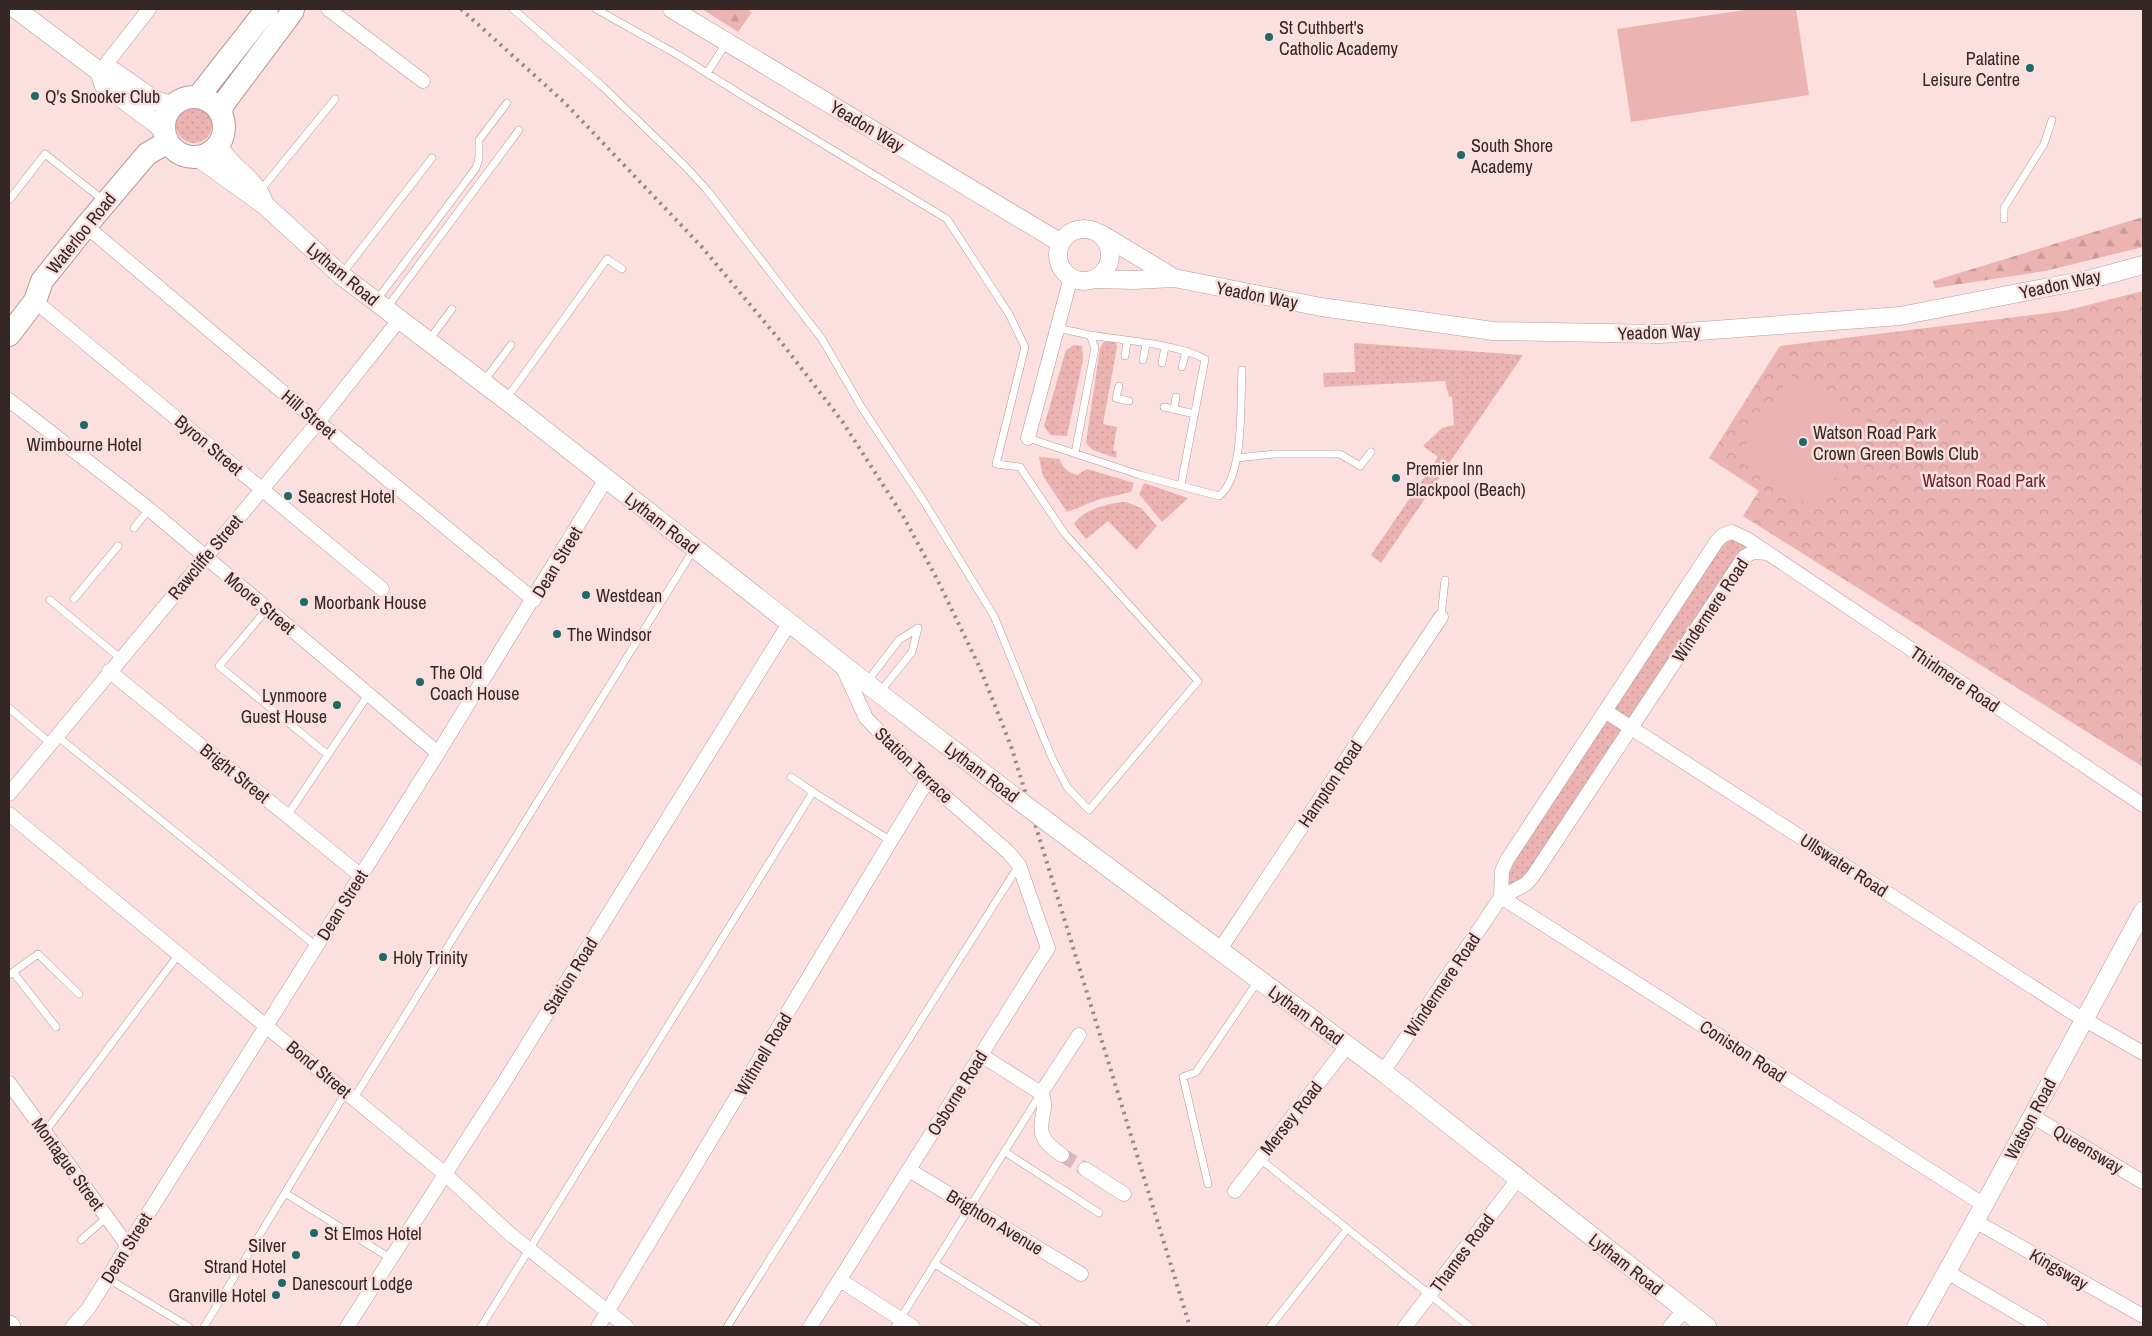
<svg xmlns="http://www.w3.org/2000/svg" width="2152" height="1336" viewBox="0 0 2152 1336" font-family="'Archivo Narrow',sans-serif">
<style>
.grass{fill:url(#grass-dots)}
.forest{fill:url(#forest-firs)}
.park{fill:url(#park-crowns)}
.pitch{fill:#ebb3b1}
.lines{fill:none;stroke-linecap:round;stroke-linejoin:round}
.minor-tunnel{stroke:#d4bbba;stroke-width:14;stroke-dasharray:14 7;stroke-linecap:butt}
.service-casing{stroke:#b99897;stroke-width:8}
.minor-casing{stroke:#b99897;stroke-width:15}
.tertiary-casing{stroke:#b99897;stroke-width:19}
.secondary-casing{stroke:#b99897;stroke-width:20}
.primary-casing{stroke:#b99897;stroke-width:22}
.trunk-casing{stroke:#b99897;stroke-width:24}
.service{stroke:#fff;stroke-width:7}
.minor{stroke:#fff;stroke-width:14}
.tertiary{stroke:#fff;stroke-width:18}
.secondary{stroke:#fff;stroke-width:19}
.primary{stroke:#fff;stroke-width:21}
.trunk{stroke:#fff;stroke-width:22}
.rail{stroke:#9d8887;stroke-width:4;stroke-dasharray:2.5 5;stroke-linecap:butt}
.secondary-bridge-casing{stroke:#b99897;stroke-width:20;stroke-linecap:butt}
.secondary-bridge{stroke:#fff;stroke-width:19}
.poi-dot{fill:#1d6a68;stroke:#fce0df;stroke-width:2}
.labels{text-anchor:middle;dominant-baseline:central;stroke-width:5;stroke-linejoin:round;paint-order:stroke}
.poi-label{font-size:18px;fill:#342726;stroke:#fce0df;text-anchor:start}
.street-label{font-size:18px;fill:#342726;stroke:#fce0df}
.park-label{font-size:18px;fill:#6c2529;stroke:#fce0df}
</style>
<defs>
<pattern id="grass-dots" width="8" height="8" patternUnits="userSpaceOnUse" patternTransform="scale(1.25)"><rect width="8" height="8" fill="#ebb3b1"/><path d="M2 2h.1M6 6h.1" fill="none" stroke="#ca9a98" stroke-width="1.8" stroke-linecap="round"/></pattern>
<pattern id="forest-firs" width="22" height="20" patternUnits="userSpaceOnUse" patternTransform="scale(1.25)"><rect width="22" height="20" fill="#ebb3b1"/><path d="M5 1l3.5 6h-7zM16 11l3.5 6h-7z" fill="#ca9a98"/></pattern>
<pattern id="park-crowns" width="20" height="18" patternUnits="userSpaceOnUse" patternTransform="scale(1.25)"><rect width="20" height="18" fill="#ebb3b1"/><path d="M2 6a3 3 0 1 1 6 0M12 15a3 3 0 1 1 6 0" fill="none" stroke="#ca9a98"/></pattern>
</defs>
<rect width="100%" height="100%" fill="#fce0df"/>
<!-- grass -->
<path class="grass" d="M176 125a18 18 0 1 1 36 0a18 18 0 1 1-36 0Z
M1107 340 1116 343 1117 347 1103 424 1117 427 1113 450 1117 452 1116 458 1093 450 1086 443 1100 348 1102 344Z
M1354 343 1523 355 1381 563 1371 555 1438 457 1423 446 1442 428 1454 425 1452 396 1449 397 1445 381 1324 387 1323 373 1355 372Z
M1074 345 1082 346 1083 360 1067 436 1050 435 1044 426 1066 350Z
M1039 457 1060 459C1061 467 1069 473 1077 475L1087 469 1134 483 1131 492 1100 499 1067 512 1043 476Z
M1144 483 1188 498 1162 522 1139 494Z
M1126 502 1141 508 1157 526 1136 550 1108 521 1086 539 1074 524C1083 509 1109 503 1126 502Z
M1732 532 1753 552 1533 876 1501 897V878L1717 541Z"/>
<!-- forest -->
<path class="forest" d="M702 9H747L752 12 738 32Z
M2143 217V247L2045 271 1935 288 1933 281Z"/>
<!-- park -->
<path class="park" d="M2143 291V767L1743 516 1759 491 1709 458 1780 346 2064 311Z"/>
<!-- pitch -->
<path class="pitch" d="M1751 9H1796L1809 95 1631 122 1617 29Z
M1791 375 1872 425 1814 508 1735 459Z"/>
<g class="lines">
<!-- minor-tunnel -->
<path class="minor-tunnel" d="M1062 1155 1085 1169"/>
<!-- service casing -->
<g class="service-casing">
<path id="service" d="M513 9 602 86 685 166 707 190 822 339 862 408 923 500 994 616 1052 758 1067 787 1089 810 1198 681 1065 534 1020 467 996 464 1025 347 1009 314 947 219 745 97 678 55 596 9
M707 73 727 42
M260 191 335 99
M9 198 10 199 45 154 103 200
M2004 219V208L2044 144 2052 120
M341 275 432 158
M376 301 476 168 479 158V140L507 103
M386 309 519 130
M1057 328 1090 335 1095 348 1075 453
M1090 335C1124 341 1174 343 1205 359L1181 485
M429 340 452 309
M1125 356 1127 341
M1143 360 1146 344
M1162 363 1165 347
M1182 367 1186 351
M484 381 511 345
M1119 386 1116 398 1129 401
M507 398 607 259 622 269
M1164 407 1195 414
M1174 409 1176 397
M1028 438 1140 475 1219 496C1245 476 1240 401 1242 370
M1237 458 1275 454H1340L1360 466 1371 452
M134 528 149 509
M74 599 118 546
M50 600 120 658
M267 609 219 666 328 755
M1441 617 1445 580
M866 683 899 640 918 628
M879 693 912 652 918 628
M9 708 50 743
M57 736 316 946
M791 777 813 792
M287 816 368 695
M13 972 56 1027
M9 975 38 954 79 994
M354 1098 694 549
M45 1132 179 954
M1005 1152 1099 1213
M1260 1159 1470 1327
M1208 1184 1183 1077 1196 1072 1258 981
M285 1193 390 1258
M81 1240 107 1217
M935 1264 1037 1327
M107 1278 189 1327
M204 1327 346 1092
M481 1327 813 792 891 841
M727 1327 1019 865
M895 1327 1041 1093
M1270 1327 1347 1229"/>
</g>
<!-- minor casing -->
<g class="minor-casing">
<path id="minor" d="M328 9 423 81
M100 72 149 9
M86 226 318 422 534 600
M35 301 382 589
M9 400 149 509 438 753
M1028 438 1071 277
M109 671 360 875
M1605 711 2073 1013 2143 1053
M9 794 318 422 399 320
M9 814 445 1174 510 1234 627 1327
M1501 897 1502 871 1507 860 1717 541 1723 535 1732 532 1747 539 2143 805
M1501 897 1984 1205
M1219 951 1441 617
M981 1055 1041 1093C1053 1116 1023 1130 1062 1155
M1383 1072 1501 897 1526 884 1533 876 1744 557 1753 552 1767 553
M9 1083 127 1245
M1041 1093 1079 1035
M2032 1116 2143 1182
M1085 1169 1124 1194
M909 1170 1081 1274
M1235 1191 1348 1045
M1975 1221 2143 1316
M1947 1272 2041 1327
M840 1280 913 1327
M72 1327 88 1309 438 753 606 479
M347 1327 503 1084 790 622
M598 1327 927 781
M810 1327 1048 948 1019 865 1008 852 927 781 866 718 842 666
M1405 1327 1518 1179
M1670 1327 1684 1310"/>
</g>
<!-- tertiary casing -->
<g class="tertiary-casing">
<path id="tertiary" d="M672 9 1061 243
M1058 255a26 26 0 1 1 52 0a26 26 0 1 1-52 0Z
M1101 234 1174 278
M1095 279 1134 280 1174 278 1321 307 1493 331 1660 334 1900 316 2091 279 2143 265
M1916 1327 1984 1205 2143 911"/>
</g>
<!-- secondary casing -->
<g class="secondary-casing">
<path id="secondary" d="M16 9 100 72H114L154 100 173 106
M100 72 104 85 153 121 163 130
M218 145C227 166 254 177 263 201
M198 157 266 206 341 275 519 410 866 683 1013 796
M1093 856 1383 1072 1707 1327"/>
</g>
<!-- primary casing -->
<g class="primary-casing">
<path id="primary" d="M9 1326 10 1327"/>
</g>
<!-- trunk casing -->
<g class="trunk-casing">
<path id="trunk" d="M164 127a30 30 0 1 1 60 0a30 30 0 1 1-60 0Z
M198 97 267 9
M220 112 224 103 292 12 293 9
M9 335 35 301 42 281 86 226 147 154 166 143"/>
</g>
<!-- service -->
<use href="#service" class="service"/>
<!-- minor -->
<use href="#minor" class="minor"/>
<!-- tertiary -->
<use href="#tertiary" class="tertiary"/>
<!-- secondary -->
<use href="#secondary" class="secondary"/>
<!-- primary -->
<use href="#primary" class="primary"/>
<!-- trunk -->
<use href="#trunk" class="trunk"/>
<!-- rail -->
<path class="rail" d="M461 9 564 102 701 246 778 338 842 421 903 516 937 579 980 668 1011 746 1190 1327"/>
<!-- secondary-bridge casing -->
<g class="secondary-bridge-casing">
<path id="secondary-bridge" d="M1013 796 1093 856"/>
</g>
<!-- secondary-bridge -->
<use href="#secondary-bridge" class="secondary-bridge"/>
</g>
<!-- markers -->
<g class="poi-dot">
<circle cx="1269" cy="37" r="5"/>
<circle cx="2030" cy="68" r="5"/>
<circle cx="35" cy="96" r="5"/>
<circle cx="1461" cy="155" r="5"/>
<circle cx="84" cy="425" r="5"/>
<circle cx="1803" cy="442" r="5"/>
<circle cx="1396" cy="478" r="5"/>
<circle cx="288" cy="496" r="5"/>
<circle cx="586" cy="595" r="5"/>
<circle cx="304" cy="602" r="5"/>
<circle cx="557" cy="634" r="5"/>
<circle cx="420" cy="682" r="5"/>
<circle cx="337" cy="705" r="5"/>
<circle cx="383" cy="957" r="5"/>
<circle cx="314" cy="1233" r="5"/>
<circle cx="296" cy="1255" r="5"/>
<circle cx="282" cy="1283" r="5"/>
<circle cx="276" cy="1295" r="5"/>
</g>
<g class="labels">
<!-- poi labels -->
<g class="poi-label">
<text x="1279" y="27">St Cuthbert's<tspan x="1279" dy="21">Catholic Academy</tspan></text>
<text x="2020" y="58" text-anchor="end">Palatine<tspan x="2020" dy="21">Leisure Centre</tspan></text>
<text x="45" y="96">Q's Snooker Club</text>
<text x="1471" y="145">South Shore<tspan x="1471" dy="21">Academy</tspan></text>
<text x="1813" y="432">Watson Road Park<tspan x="1813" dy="21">Crown Green Bowls Club</tspan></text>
<text x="84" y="444" text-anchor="middle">Wimbourne Hotel</text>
<text x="1406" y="468">Premier Inn<tspan x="1406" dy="21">Blackpool (Beach)</tspan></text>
<text x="298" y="496">Seacrest Hotel</text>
<text x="596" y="595">Westdean</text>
<text x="314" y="602">Moorbank House</text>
<text x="567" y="634">The Windsor</text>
<text x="430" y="672">The Old<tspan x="430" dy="21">Coach House</tspan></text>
<text x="327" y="695" text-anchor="end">Lynmoore<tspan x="327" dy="21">Guest House</tspan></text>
<text x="393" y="957">Holy Trinity</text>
<text x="324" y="1233">St Elmos Hotel</text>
<text x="286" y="1245" text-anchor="end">Silver<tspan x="286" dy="21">Strand Hotel</tspan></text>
<text x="292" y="1283">Danescourt Lodge</text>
<text x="266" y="1295" text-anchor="end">Granville Hotel</text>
</g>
<!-- street labels -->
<g class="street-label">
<text transform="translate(867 126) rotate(31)">Yeadon Way</text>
<text transform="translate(81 233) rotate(-51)">Waterloo Road</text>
<text transform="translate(343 274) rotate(40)">Lytham Road</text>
<text transform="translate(2060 284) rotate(-12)">Yeadon Way</text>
<text transform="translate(1257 295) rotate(11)">Yeadon Way</text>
<text transform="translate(1659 332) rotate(-2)">Yeadon Way</text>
<text transform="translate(309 414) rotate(40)">Hill Street</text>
<text transform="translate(209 445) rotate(40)">Byron Street</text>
<text transform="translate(662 523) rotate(38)">Lytham Road</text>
<text transform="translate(205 557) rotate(-50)">Rawcliffe Street</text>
<text transform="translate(557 562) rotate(-59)">Dean Street</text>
<text transform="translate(260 603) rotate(40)">Moore Street</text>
<text transform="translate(1710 610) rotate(-56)">Windermere Road</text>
<text transform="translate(1955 679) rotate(34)">Thirlmere Road</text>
<text transform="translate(914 765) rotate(44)">Station Terrace</text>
<text transform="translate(982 772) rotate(37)">Lytham Road</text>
<text transform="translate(235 773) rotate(39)">Bright Street</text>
<text transform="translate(1330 784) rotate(-56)">Hampton Road</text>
<text transform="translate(1844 865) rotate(33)">Ullswater Road</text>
<text transform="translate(342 905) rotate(-58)">Dean Street</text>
<text transform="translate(570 976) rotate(-58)">Station Road</text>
<text transform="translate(1442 985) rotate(-56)">Windermere Road</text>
<text transform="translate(1306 1015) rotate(36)">Lytham Road</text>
<text transform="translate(1743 1051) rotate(33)">Coniston Road</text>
<text transform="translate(763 1054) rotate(-59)">Withnell Road</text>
<text transform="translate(319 1069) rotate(40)">Bond Street</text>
<text transform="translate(957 1093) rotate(-58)">Osborne Road</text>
<text transform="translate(1291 1118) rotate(-52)">Mersey Road</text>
<text transform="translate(2030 1119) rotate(-62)">Watson Road</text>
<text transform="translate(2088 1149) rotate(31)">Queensway</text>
<text transform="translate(68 1164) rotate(54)">Montague Street</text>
<text transform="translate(995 1222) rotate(31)">Brighton Avenue</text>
<text transform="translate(126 1248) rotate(-58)">Dean Street</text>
<text transform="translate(1462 1253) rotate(-53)">Thames Road</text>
<text transform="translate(1626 1264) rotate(38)">Lytham Road</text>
<text transform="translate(2059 1269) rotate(30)">Kingsway</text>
</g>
<!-- park labels -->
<g class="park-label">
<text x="1984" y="480">Watson Road Park</text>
</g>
</g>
<!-- border -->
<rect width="2152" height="1336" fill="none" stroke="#342726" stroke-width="20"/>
</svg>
